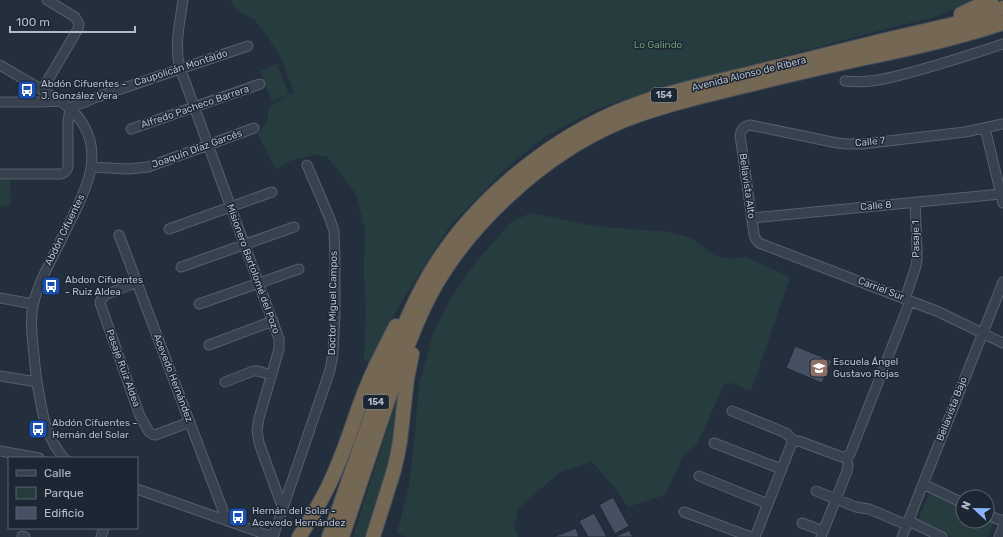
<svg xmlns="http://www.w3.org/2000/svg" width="1003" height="537" viewBox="0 0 1003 537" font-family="Rubik,sans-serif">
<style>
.green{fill:#263c3f}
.building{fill:#455162;stroke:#1f2835}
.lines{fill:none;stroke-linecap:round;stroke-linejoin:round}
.minor-casing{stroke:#565f6c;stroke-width:11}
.highway-casing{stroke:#434c59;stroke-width:16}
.minor{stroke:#38414e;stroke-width:9}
.highway{stroke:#746855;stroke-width:14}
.labels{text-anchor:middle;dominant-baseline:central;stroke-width:3;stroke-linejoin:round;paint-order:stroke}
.shield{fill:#1d2633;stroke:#878f9c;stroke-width:1}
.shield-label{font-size:9px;font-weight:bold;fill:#b4bcc9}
.park-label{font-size:10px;fill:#6b9a76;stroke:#1d2633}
.street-label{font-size:10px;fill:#b4bcc9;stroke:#1d2633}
.poi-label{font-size:10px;fill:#b4bcc9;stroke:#1d2633;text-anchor:start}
</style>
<rect width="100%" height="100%" fill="#242f3e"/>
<!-- green -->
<path class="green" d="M230 0H979L931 18 885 29 619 101 591 112 545 137 507 167 449 227 397 310 369 364 364 358 366 313 364 269 365 230 356 194 327 156 314 155 290 161 276 170 258 135 268 120 269 107 288 95 272 101 260 71 277 64 289 95 294 92 281 58 267 36 255 20 236 10Z
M0 180H10L11 205 0 206Z
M530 213 594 226 670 232 691 238 714 255 730 259 745 257 790 277 751 391 731 383H725L697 444 683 456 665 495 628 507 615 488 592 462 560 472 519 508 514 526 518 537H407L397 533 409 486 415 432 419 384 434 331 452 296 476 262 510 223Z
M400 388 397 443 368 537H353Z
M930 492 963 508V521H987V519L994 522 987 537H952L918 520Z"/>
<!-- building -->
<path class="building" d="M795 346 832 361 822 383 786 368Z
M613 497 629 526 615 534 599 505Z
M594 513 607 537H588L579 521Z
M576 528 579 537H553Z
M629 530 633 537H615Z"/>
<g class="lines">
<!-- minor casing -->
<g class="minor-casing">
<path id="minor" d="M183 0C180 22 174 46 180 68L279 339V349L259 418 257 430 259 443 283 509
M0 65C13 73 26 80 39 88 55 98 73 107 83 124 102 155 87 187 73 216 66 229 60 243 53 256 46 270 39 283 35 298 29 317 32 336 34 355 35 366 36 377 38 388 43 416 45 436 64 458
M845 81C869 84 889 78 912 72 942 64 973 54 1003 44
M42 90 78 29 79 24 75 17 47 0
M0 102H39L60 101
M1003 124 965 132 862 144H848L837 143 750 125C744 126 741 129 740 135L754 234 755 238 759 243 939 312 1003 343
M985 128 1003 203
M131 129 260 84
M92 167 127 169 148 167 208 145 254 128
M0 174H61C65 173 67 171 68 167V122L70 108 97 97 248 46
M752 218 1001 194
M169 229 272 192
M119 235 227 521
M181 267 294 227
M137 282 105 295 101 300 100 303 140 416 149 432 152 434 155 435 190 422
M0 298 33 304
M905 299 916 266 917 259V248L915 202
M199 304 299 269
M209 345 273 321
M0 376 37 382
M225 382 253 371H258L271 375
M732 411 786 433 792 439 794 442
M794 442 799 441 842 457H847
M714 443 781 469
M0 451 39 458
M847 457 850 454 910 301
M699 476 768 504
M923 484 963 503
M137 489 273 537
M816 491 856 507 869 509 907 525
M684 512 751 537
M987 514 997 519 1003 520
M909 521 942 537
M802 523 823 531
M22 536 25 537
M101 537 104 528
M273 537 327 379 330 370 333 354 335 315V260L334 231 330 219 307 165
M755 537 791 445 794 442
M821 537 847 471 848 466 847 457
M902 537 1003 282
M999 537 1003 527"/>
</g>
<!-- highway casing -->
<g class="highway-casing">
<path id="highway" d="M961 14 991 0
M299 537C314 514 328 490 338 464 349 439 356 412 367 386 375 366 386 346 396 326
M329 537C344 494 359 451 374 408 390 361 406 313 432 270 473 203 542 145 614 113 655 95 700 85 744 75 790 64 835 52 881 41 905 35 930 30 954 24 970 19 987 14 1003 8
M342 537C357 493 371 450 386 406 399 369 412 330 430 295 469 223 544 154 620 122 659 106 700 97 740 87 781 77 823 67 865 58 912 48 958 38 1003 23
M373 537 394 470 397 457 400 441 407 379 412 354"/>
</g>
<!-- minor -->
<use href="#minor" class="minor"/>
<!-- highway -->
<use href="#highway" class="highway"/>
</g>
<!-- icons -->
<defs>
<g id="bus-square" transform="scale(1)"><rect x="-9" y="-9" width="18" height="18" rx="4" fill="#1a4fb4" stroke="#1d2633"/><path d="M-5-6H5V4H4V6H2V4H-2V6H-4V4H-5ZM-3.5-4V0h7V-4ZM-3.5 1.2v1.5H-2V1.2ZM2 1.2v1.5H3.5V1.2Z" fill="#fff"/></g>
<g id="school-square" transform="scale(1)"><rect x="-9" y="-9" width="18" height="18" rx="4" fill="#8d6e63" stroke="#1d2633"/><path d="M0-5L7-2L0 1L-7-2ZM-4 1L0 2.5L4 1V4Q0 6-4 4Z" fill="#fff"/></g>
</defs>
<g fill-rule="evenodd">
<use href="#bus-square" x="27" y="90"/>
<use href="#bus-square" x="51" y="286"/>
<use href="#school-square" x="819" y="368"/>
<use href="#bus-square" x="38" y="429"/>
<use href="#bus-square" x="238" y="517"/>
</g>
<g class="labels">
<!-- shield labels -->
<g class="shield">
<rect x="651" y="88" width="26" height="14" rx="3"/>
<rect x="363" y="395" width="26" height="14" rx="3"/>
</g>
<g class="shield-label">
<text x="664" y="95">154</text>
<text x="376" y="402">154</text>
</g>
<!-- park labels -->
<g class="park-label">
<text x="658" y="45">Lo Galindo</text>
</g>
<!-- street labels -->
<g class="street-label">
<text transform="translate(181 68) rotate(-18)">Caupolicán Montaldo</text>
<text transform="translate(749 74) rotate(-14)">Avenida Alonso de Ribera</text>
<text transform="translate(195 107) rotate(-19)">Alfredo Pacheco Barrera</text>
<text transform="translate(870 142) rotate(-5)">Calle 7</text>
<text transform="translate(197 149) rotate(-20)">Joaquín Díaz Garcés</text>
<text transform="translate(747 186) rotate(82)">Bellavista Alto</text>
<text transform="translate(876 206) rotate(-5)">Calle 8</text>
<text transform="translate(65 230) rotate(-64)">Abdón Cifuentes</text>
<text transform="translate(916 239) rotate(-91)">Pasaje 1</text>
<text transform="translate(253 269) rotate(70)">Misionero Bartolomé del Pozo</text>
<text transform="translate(881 289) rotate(21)">Carriel Sur</text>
<text transform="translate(333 303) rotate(-89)">Doctor Miguel Campos</text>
<text transform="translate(123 368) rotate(70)">Pasaje Ruiz Aldea</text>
<text transform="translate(173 378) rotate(69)">Acevedo Hernández</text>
<text transform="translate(952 409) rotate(-69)">Bellavista Bajo</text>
</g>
<!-- poi labels -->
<g class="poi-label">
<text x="41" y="84">Abdón Cifuentes -<tspan x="41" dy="12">J. González Vera</tspan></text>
<text x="65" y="280">Abdon Cifuentes<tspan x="65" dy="12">- Ruiz Aldea</tspan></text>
<text x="833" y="362">Escuela Ángel<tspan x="833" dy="12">Gustavo Rojas</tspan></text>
<text x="52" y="423">Abdón Cifuentes -<tspan x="52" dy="12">Hernán del Solar</tspan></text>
<text x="252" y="511">Hernán del Solar -<tspan x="252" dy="12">Acevedo Hernández</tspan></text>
</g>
</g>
<!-- legend -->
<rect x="8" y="457" width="130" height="72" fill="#1d2633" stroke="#59626f"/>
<rect x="16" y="470" width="20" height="6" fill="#38414e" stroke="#59626f"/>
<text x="44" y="477" font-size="12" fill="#b4bcc9">Calle</text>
<rect x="16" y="487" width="20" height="12" fill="#263c3f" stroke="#59626f"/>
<text x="44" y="497" font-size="12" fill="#b4bcc9">Parque</text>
<rect x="16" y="507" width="20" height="12" fill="#455162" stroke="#59626f"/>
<text x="44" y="517" font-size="12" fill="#b4bcc9">Edificio</text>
<!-- north arrow -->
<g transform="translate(975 509) rotate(292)"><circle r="19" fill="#1d2633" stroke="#59626f"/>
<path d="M0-3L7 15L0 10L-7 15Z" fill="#8ab4f8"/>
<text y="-6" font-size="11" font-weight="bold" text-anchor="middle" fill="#b4bcc9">N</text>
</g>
<!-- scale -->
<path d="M10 26v6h125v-6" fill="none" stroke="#b4bcc9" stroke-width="2"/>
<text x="16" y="26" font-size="12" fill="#b4bcc9" stroke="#1d2633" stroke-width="3" paint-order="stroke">100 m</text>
</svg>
